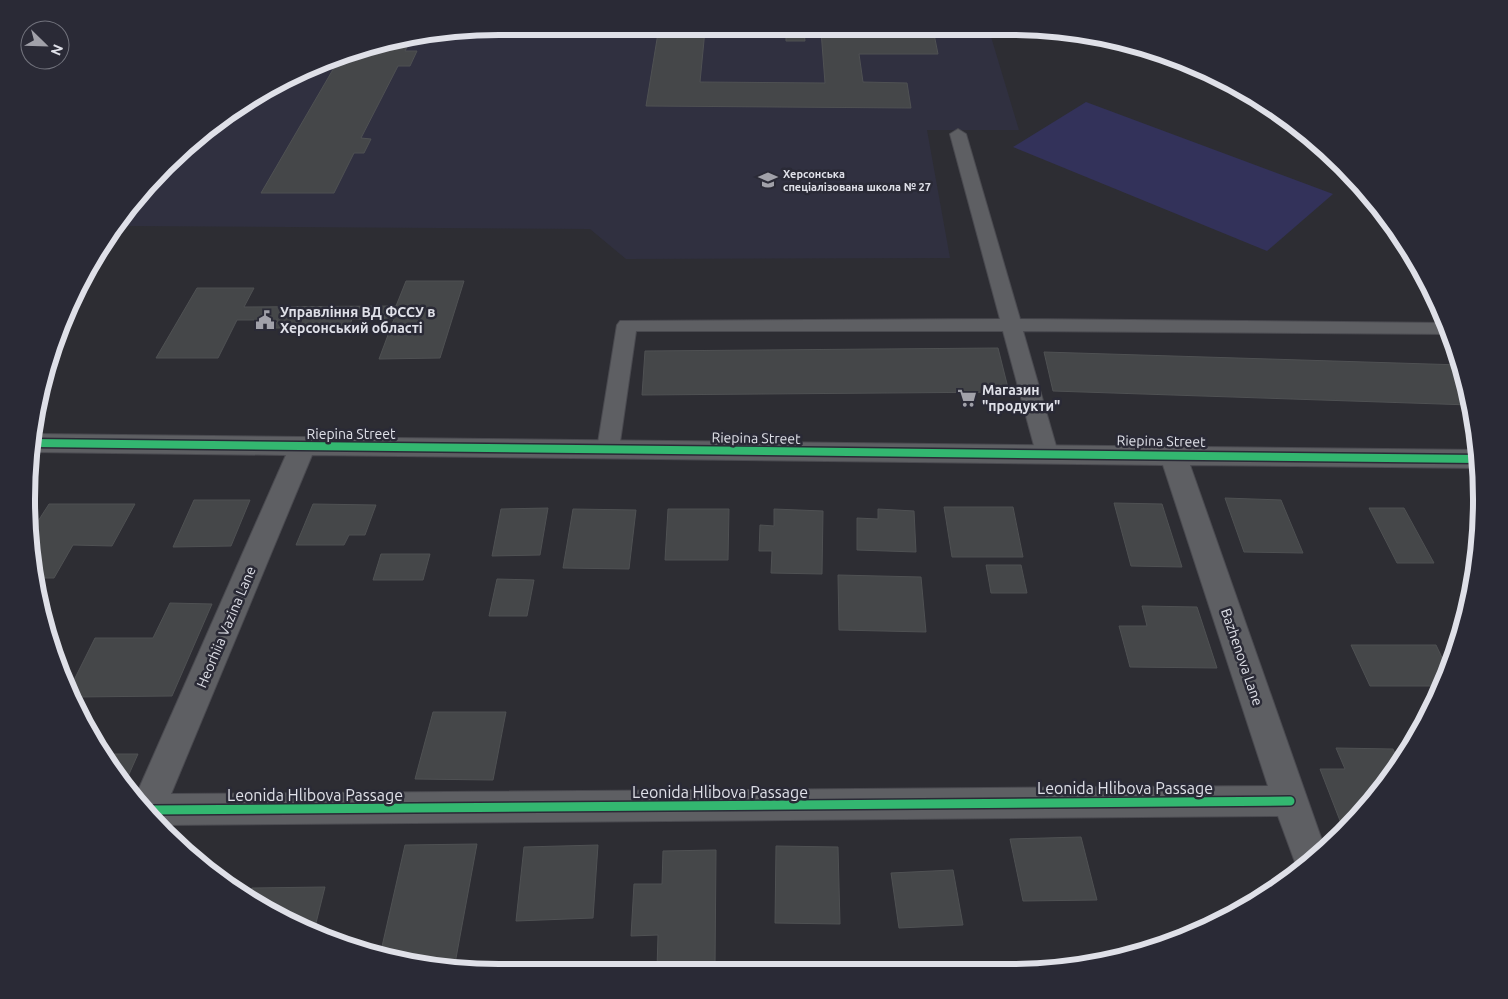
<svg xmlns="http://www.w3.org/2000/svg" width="1508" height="999" viewBox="0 0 1508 999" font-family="Ubuntu,sans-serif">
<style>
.built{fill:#303040}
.green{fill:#33325a}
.building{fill:#454749;stroke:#4f5153;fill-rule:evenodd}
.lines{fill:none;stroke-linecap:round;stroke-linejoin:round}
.lane-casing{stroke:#4a4a50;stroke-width:2}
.street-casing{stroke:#4a4a50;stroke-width:2}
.lane{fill:#5e5f63;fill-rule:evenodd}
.street{fill:#5e5f63;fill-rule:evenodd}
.cycleway-far1-casing{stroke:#2a2a36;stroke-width:11}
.cycleway-casing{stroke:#2a2a36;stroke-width:12}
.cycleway-far1{stroke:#33b770;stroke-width:8}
.cycleway{stroke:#33b770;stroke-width:9}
.labels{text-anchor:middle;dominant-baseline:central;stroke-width:5;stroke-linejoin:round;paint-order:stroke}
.far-poi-label{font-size:11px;font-weight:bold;fill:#dfe0e8;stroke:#2a2a36;text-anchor:start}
.poi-label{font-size:14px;font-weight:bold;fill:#dfe0e8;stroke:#2a2a36;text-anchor:start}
.street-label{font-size:14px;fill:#dfe0e8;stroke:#2a2a36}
.near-street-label{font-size:16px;fill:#dfe0e8;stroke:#2a2a36}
.rim{fill:none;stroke:#dfe0e8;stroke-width:6}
</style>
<rect width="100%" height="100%" fill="#2d2d33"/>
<!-- built -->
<path class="built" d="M500 26 989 30 1019 130H927L950 258 626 259 590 229 127 226 159 179 236 106 348 51Z"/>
<!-- green -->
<path class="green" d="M1086 102 1333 194 1267 251 1013 147Z"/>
<!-- building -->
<path class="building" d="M659 27 933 29 938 54H859L863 82 907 83 911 108 646 106ZM705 30 786 31V41H805L804 31H821L825 83 700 82Z
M410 41 405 51H417L410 66H398L361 138 371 139 364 153H354L334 193H261L342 54Z
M406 281H464L440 358 379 359 394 319H352L349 328H274L278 320H237L218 358H156L197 288H254L244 307 396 306Z
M998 348 1009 392 642 395 645 351Z
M1044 352 1461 365 1470 405 1053 391Z
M1225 498 1281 500 1303 553 1244 552Z
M194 500H250L231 546 173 547Z
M1114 503 1162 504 1182 567 1131 566Z
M49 504H135L112 546 73 545 54 578H34L31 532Z
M313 504 376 505 365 535H349L344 545H296Z
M944 507H1013L1023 557H952Z
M548 508 540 555 492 556 501 509Z
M1369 508H1404L1434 563H1397Z
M573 509 636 510 629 569 563 568Z
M668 509H729L728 560H665Z
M774 509 823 511 822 574 771 573 772 551H759L760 525 774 526Z
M878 509 914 511 916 552 857 550V518L878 519Z
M381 554H430L423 580H373Z
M986 565H1021L1027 593H991Z
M838 575 921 577 926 632 839 630Z
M497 579 534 580 527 616H489Z
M170 603 212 604 172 696 75 697 71 686 95 638H153Z
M1142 606 1197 607 1217 668 1130 667 1119 626H1147Z
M1351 645H1436L1448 670 1441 686H1370Z
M433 712H506L493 780 415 779Z
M1336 748 1393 749 1399 763 1364 812 1344 831 1320 769H1345Z
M104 754H138L126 781Z
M1081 837 1097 900 1023 901 1010 839Z
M477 844 454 969H437L381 951 405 845Z
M598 845 593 918 516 921 524 847Z
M776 846 838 847 840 924 775 923Z
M716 850 715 968 657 969 658 935 631 936 634 884H662L663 851Z
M953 870 963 925 899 928 891 873Z
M325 887 314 931 290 924 249 897 252 888Z"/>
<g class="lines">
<!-- lane casing -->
<g class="lane-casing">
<path id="lane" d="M958 129 966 134 1020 319 1445 323 1450 334 1023 331 1058 453 1055 458 1047 461 1039 458 1036 453 1003 331H636L619 449 616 454 608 457 600 454 597 449 617 325 620 321 1000 319 950 134Z"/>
</g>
<!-- street casing -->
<g class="street-casing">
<path id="street" d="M35 434 1478 450 1481 468 1190 465 1325 849 1299 873 1278 816 163 825 137 793 286 455 33 452 31 451ZM312 455 1163 465 1268 786 171 794Z"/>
</g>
<!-- lane -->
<use href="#lane" class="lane"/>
<!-- street -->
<use href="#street" class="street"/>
<!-- cycleway-far1 casing -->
<g class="cycleway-far1-casing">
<path id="cycleway-far1" d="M33 443 1479 459"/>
</g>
<!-- cycleway casing -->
<g class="cycleway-casing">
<path id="cycleway" d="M150 810 1290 801"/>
</g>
<!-- cycleway-far1 -->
<use href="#cycleway-far1" class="cycleway-far1"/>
<!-- cycleway -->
<use href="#cycleway" class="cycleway"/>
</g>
<!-- icons -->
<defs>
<g id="school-bare" transform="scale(1.5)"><path d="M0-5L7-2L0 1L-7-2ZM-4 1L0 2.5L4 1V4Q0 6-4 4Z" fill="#a1a1a9" stroke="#2a2a36" stroke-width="2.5" paint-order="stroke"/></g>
<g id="civic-bare" transform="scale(1.5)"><path d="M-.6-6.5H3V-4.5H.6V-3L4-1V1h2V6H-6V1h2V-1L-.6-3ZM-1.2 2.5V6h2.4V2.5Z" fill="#a1a1a9" stroke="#2a2a36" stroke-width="2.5" paint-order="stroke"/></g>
<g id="supermarket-bare" transform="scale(1.5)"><path d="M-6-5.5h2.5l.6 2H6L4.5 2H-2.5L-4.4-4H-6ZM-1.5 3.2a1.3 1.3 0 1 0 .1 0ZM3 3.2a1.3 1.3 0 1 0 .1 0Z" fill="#a1a1a9" stroke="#2a2a36" stroke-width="2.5" paint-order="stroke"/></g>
</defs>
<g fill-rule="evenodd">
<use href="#school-bare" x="768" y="180"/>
<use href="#civic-bare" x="265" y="320"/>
<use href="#supermarket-bare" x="967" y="398"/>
</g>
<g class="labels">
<!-- far-poi labels -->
<g class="far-poi-label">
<text x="783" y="174">Херсонська<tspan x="783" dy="13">спеціалізована школа № 27</tspan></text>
</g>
<!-- poi labels -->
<g class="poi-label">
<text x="280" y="312">Управління ВД ФССУ в<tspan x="280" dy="16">Херсонський області</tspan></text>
<text x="982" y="390">Магазин<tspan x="982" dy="16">"продукти"</tspan></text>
</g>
<!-- street labels -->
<g class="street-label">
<text x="351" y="434">Riepina Street</text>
<text transform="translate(756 438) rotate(1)">Riepina Street</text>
<text transform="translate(1161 441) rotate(1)">Riepina Street</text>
<text transform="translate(226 627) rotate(-67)">Heorhiia Vazina Lane</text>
<text transform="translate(1242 657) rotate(71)">Bazhenova Lane</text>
</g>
<!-- near-street labels -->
<g class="near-street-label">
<text x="1125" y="788">Leonida Hlibova Passage</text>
<text x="720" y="792">Leonida Hlibova Passage</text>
<text x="315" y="795">Leonida Hlibova Passage</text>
</g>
</g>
<!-- crop -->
<path d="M0 0H1508V999H0ZM499 35H1009A464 464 0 0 1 1473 499V500A464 464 0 0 1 1009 964H499A464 464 0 0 1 35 500V499A464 464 0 0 1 499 35Z" fill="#2a2a36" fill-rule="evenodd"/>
<path class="rim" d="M499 35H1009A464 464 0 0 1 1473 499V500A464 464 0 0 1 1009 964H499A464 464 0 0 1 35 500V499A464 464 0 0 1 499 35Z"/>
<!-- north arrow -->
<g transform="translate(45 45) rotate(113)"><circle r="24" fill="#2a2a36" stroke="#72737d"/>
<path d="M0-4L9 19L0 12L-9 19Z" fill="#a1a1a9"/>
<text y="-8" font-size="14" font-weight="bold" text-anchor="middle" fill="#dfe0e8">N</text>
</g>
</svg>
